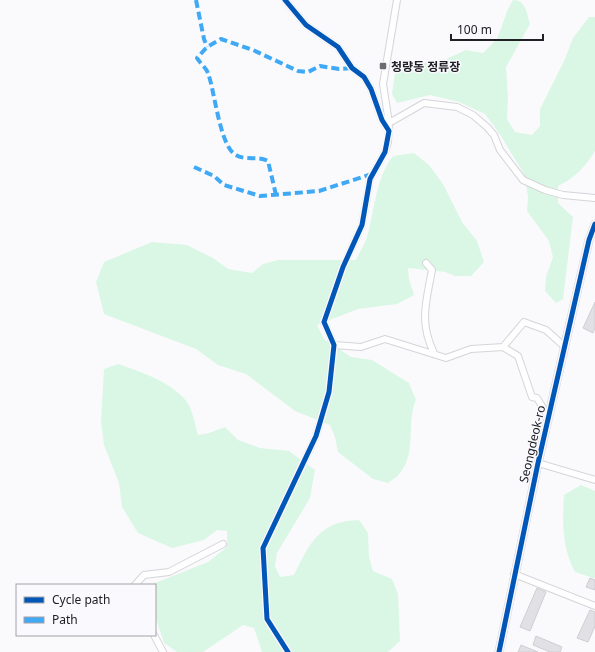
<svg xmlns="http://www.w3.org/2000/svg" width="595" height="652" viewBox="0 0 595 652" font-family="'Noto Sans','Noto Sans KR',sans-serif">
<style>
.green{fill:#daf7e5}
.building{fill:#e1e0e4;stroke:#cfced2}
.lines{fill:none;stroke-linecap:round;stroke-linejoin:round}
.minor-casing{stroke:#d5d5d9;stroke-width:8}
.tertiary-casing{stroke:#d5d5d9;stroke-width:9}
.minor{stroke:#fefeff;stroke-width:6}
.tertiary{stroke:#fefeff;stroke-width:7}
.quiet{stroke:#3fa9f5;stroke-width:4;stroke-dasharray:8 4;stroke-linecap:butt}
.cycleway-casing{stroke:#f9f9fe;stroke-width:8}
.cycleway{stroke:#0057b8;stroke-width:5}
.poi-dot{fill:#6d6c71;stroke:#f9f9fe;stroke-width:1.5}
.labels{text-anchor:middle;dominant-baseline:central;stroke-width:3;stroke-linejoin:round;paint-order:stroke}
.poi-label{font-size:12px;font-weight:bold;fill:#212025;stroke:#f9f9fe;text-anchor:start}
.street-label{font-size:12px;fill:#212025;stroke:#f9f9fe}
</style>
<rect width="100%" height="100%" fill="#fafafd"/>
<!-- green -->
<path class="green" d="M513 0C526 0 527 14 530 24L506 67 508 97 507 119 515 132 532 135 540 126V109L565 59 573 38 589 17H595V151C586 166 574 179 558 186V203L573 217 563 299 556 303 545 291 546 277 553 257 549 241 527 211 528 196 524 174 499 133 485 114 459 102 430 95 397 103 392 94 395 73 408 63H437L466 50 483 53 497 39 508 9Z
M414 153 429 165 443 184 462 222 477 241 484 262 471 276H455L445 272 408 268 409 279 414 295 397 304 358 309 317 325 324 339 351 357 372 360 409 383 416 400C406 422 417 453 400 473 397 477 392 480 388 483L373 479 338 452 335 437 330 425 295 411 246 374 218 365 196 349 104 314 96 282 104 262 152 242 187 245 213 258 228 269 252 273 263 264 278 260H356C359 253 363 247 366 240 375 212 374 181 393 156Z
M118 364C141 372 172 382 187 402 193 411 195 425 198 435L209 433 225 427 238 440 260 448 289 451 315 470 310 498 277 553 275 566 280 577 294 575C310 543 319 521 359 520L368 533 369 557 373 571 392 579 398 594 400 641 388 652H262L254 628 243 625 203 652H177L164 643 155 616V585H150L208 562 227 547V531L217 530 204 540 172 548 138 533 122 507 119 483 104 445 101 422 104 369Z
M581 485 595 491V578H593L575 572C562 548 562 522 564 495Z"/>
<!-- building -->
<path class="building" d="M595 302V328L593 333 583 328Z
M590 578 595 580V590L586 587Z
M537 588 546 592 530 631 520 627Z
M590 610 595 612V626L588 642 577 638Z
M536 636 562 647 560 652H550L533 645Z
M521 645 538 652H518Z"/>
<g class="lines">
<!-- minor casing -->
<g class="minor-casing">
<path id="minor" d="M285 0 306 25 338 47 352 68 364 77 371 89 382 120 389 131
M389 123 424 103 457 107 473 115 487 127 494 135 500 150 523 180 545 190 563 195 595 198
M426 263 432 270C426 302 419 323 434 353
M334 345 361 347 385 339 446 358 471 349 503 347 518 356 532 397 537 398 548 416
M503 347 524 322 546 330 565 347
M538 463 595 480
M514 574 595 606
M135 585 144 575 169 572 223 544
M154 635 163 652
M288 652 267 619 263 548 316 436 329 392 334 345 324 322 343 267 362 225 370 179 385 152 388 142 389 123 383 84 397 0"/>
</g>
<!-- tertiary casing -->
<g class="tertiary-casing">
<path id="tertiary" d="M499 652 538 463 589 240 595 224"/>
</g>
<!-- minor -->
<use href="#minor" class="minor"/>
<!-- tertiary -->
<use href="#tertiary" class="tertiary"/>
<!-- quiet -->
<path class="quiet" d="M196 0 204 39 207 47
M194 167 214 176 224 185 260 196 319 191 372 174
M276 195 268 161C257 155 243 162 233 153 219 139 215 93 208 73 206 68 200 63 197 58L207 47 221 39 253 50 298 71 308 72 320 66 339 69 352 68"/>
<!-- cycleway casing -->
<g class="cycleway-casing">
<path id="cycleway" d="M285 0 306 25 338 47 352 68 364 77 371 89 382 120 389 131 385 152 370 179 362 225 343 267 324 322 334 345 329 392 316 436 263 548 267 619 288 652
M499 652 538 463 589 240 595 224"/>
</g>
<!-- cycleway -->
<use href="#cycleway" class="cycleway"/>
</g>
<!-- markers -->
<rect class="poi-dot" x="379" y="62" width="8" height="8" rx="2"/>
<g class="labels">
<!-- poi labels -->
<g class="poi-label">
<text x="391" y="66">청량동 정류장</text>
</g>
<!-- street labels -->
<g class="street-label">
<text transform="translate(532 444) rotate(-77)">Seongdeok-ro</text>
</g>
</g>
<!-- legend -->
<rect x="16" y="584" width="140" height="52" fill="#f9f9fe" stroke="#a3a2a7"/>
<rect x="24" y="597" width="20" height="6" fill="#0057b8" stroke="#a3a2a7"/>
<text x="52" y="604" font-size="12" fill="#212025">Cycle path</text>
<rect x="24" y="617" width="20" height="6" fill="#3fa9f5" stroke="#a3a2a7"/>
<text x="52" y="624" font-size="12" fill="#212025">Path</text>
<!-- scale -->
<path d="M451 34v6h92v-6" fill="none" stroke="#212025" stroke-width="2"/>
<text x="457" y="34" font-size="12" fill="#212025" stroke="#f9f9fe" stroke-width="3" paint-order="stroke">100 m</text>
</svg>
